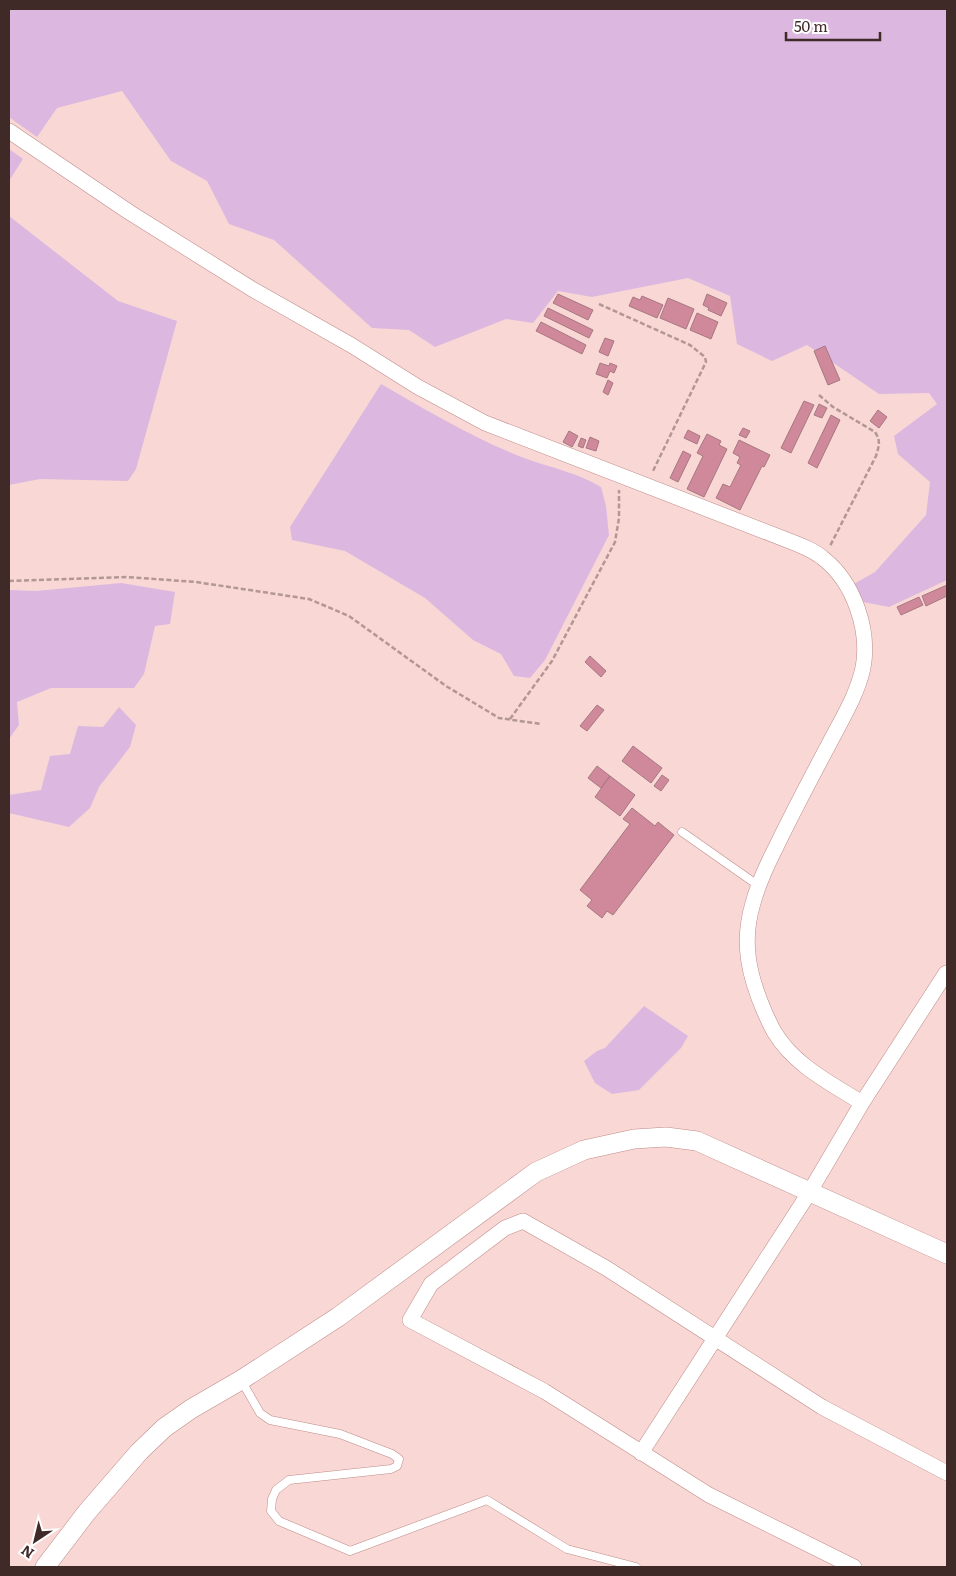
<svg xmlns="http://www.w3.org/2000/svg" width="956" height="1576" viewBox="0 0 956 1576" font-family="Literata,serif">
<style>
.green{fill:#dcb8e0}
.building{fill:#cf899b;stroke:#a77782}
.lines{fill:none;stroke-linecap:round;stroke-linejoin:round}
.service-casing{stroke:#bf8c88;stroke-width:9}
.minor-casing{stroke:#bf8c88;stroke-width:16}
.tertiary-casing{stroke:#bf8c88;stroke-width:20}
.path{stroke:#b39794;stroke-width:2.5;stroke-dasharray:5 2.5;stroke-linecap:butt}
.service{stroke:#fff;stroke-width:8}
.minor{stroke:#fff;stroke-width:15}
.tertiary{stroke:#fff;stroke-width:19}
</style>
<rect width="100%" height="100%" fill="#f8d7d4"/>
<!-- green -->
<path class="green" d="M9 9H947V580L889 607 863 602 852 585 875 572 926 515 930 482 898 454 894 436 937 404 929 393 879 394 807 345 772 361 737 344 730 296 688 278 592 297 558 291 533 323 506 319 435 347 409 330 372 328 274 240 229 224 207 181 171 161 122 91 57 108 37 137 9 117Z
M9 149 23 159 9 181Z
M9 216 118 301 177 321 136 469 128 481 40 479 9 485Z
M381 384C428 411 476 440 527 459 552 468 578 473 601 487L606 506 609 535 545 660 530 678 514 676 501 654 473 640 425 598 345 551 292 540 290 527Z
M121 583 175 592 170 624 155 626 144 674 134 688H51L17 702 19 725 9 739V590L36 591Z
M119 707 136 725 130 747 99 787 90 808 69 827 9 813V795L41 790 50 756 70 754 78 726 103 727Z
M644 1006 688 1036 681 1048 639 1090 612 1094 595 1083 584 1061 597 1051 605 1048Z"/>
<!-- building -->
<path class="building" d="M558 294 593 310 588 320 553 303Z
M707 294 727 303 721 316 708 310 709 308 703 305Z
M642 296 663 305 657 318 629 306 633 297 640 300Z
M668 298 694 309 686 329 660 318Z
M548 308 593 330 589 338 544 316Z
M697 313 718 322 711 339 690 330Z
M541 322 586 345 582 354 536 331Z
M605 338 614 341 608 356 599 352Z
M825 346 840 380 828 385 814 351Z
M600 363 609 366 610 363 617 366 614 373 610 371 607 378 596 374Z
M608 380 613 383 608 395 603 392Z
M804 401 814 405 791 453 781 448Z
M819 404 827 408 822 418 814 415Z
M878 410 887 417 879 428 870 421Z
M831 415 840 420 817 468 808 463Z
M743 428 750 431 746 438 739 435Z
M688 430 700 436 697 444 684 438Z
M569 431 578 436 572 447 563 442Z
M707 434 721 441 719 445 727 449 704 497 687 489 703 456 697 453Z
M590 437 599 441 596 451 586 448Z
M581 438 586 440 583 448 578 446Z
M739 440 770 455 764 467 762 466 740 510 716 498 723 484 730 487 741 465 737 463 740 457 733 453Z
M683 451 691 455 678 482 670 478Z
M947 585V596L926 606 922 596Z
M919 597 923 605 901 615 897 607Z
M590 656 606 671 601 677 585 662Z
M597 705 604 710 587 731 580 726Z
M633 746 662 768 651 783 622 761Z
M597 766 610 776 601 788 588 778Z
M662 775 669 780 661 791 654 786Z
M610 776 635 795 620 816 595 797Z
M632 808 655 826 658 822 674 835 613 915 607 911 602 918 587 906 592 900 580 890 630 824 623 819Z"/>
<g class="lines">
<!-- service casing -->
<g class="service-casing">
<path id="service" d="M682 832 759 886
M241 1380 260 1413 270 1420 340 1434 392 1454 399 1459 397 1466 391 1469 289 1480 276 1490 272 1499 271 1511 279 1521 350 1551 487 1500 567 1549 636 1567"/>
</g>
<!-- minor casing -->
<g class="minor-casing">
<path id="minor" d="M9 131 129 212 252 289 351 345 418 387 485 423 787 540C800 545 814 550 824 559 854 583 870 630 863 668 857 695 842 719 829 744 812 776 795 808 779 841 769 861 759 881 753 903 741 943 749 976 765 1013 768 1019 771 1027 775 1033 794 1065 832 1084 862 1103L946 973 947 974
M641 1453 809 1193 862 1103
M854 1567 709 1495 544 1391 410 1320 431 1284 505 1228 523 1221 606 1268 822 1407 947 1473"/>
</g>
<!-- tertiary casing -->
<g class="tertiary-casing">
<path id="tertiary" d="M45 1567 87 1512 139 1452 164 1428 191 1409 241 1380 338 1317 536 1172 584 1150 634 1139 666 1137 697 1141 947 1254"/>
</g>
<!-- path -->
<path class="path" d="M599 304 690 345 705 357 706 362 652 473
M819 395 833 407 875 432C881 441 879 446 876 456L830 546
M9 581 127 577 196 582 309 599 349 616 446 686 499 718 541 724
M510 719 552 661 615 542 619 518V490"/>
<!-- service -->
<use href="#service" class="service"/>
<!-- minor -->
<use href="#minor" class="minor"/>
<!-- tertiary -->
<use href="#tertiary" class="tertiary"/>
</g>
<!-- border -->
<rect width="956" height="1576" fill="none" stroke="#3f2a28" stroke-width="20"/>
<!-- north arrow -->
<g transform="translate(35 1541) rotate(215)" stroke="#ffffff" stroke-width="4" paint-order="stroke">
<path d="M0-4L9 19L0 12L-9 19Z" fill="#3f2a28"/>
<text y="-8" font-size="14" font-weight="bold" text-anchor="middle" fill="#3f2a28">N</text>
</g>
<!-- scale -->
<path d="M786 32v8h94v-8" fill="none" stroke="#3f2a28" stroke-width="2.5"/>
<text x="794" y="32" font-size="15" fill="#3f2a28" stroke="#ffffff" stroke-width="4" paint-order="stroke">50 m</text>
</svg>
